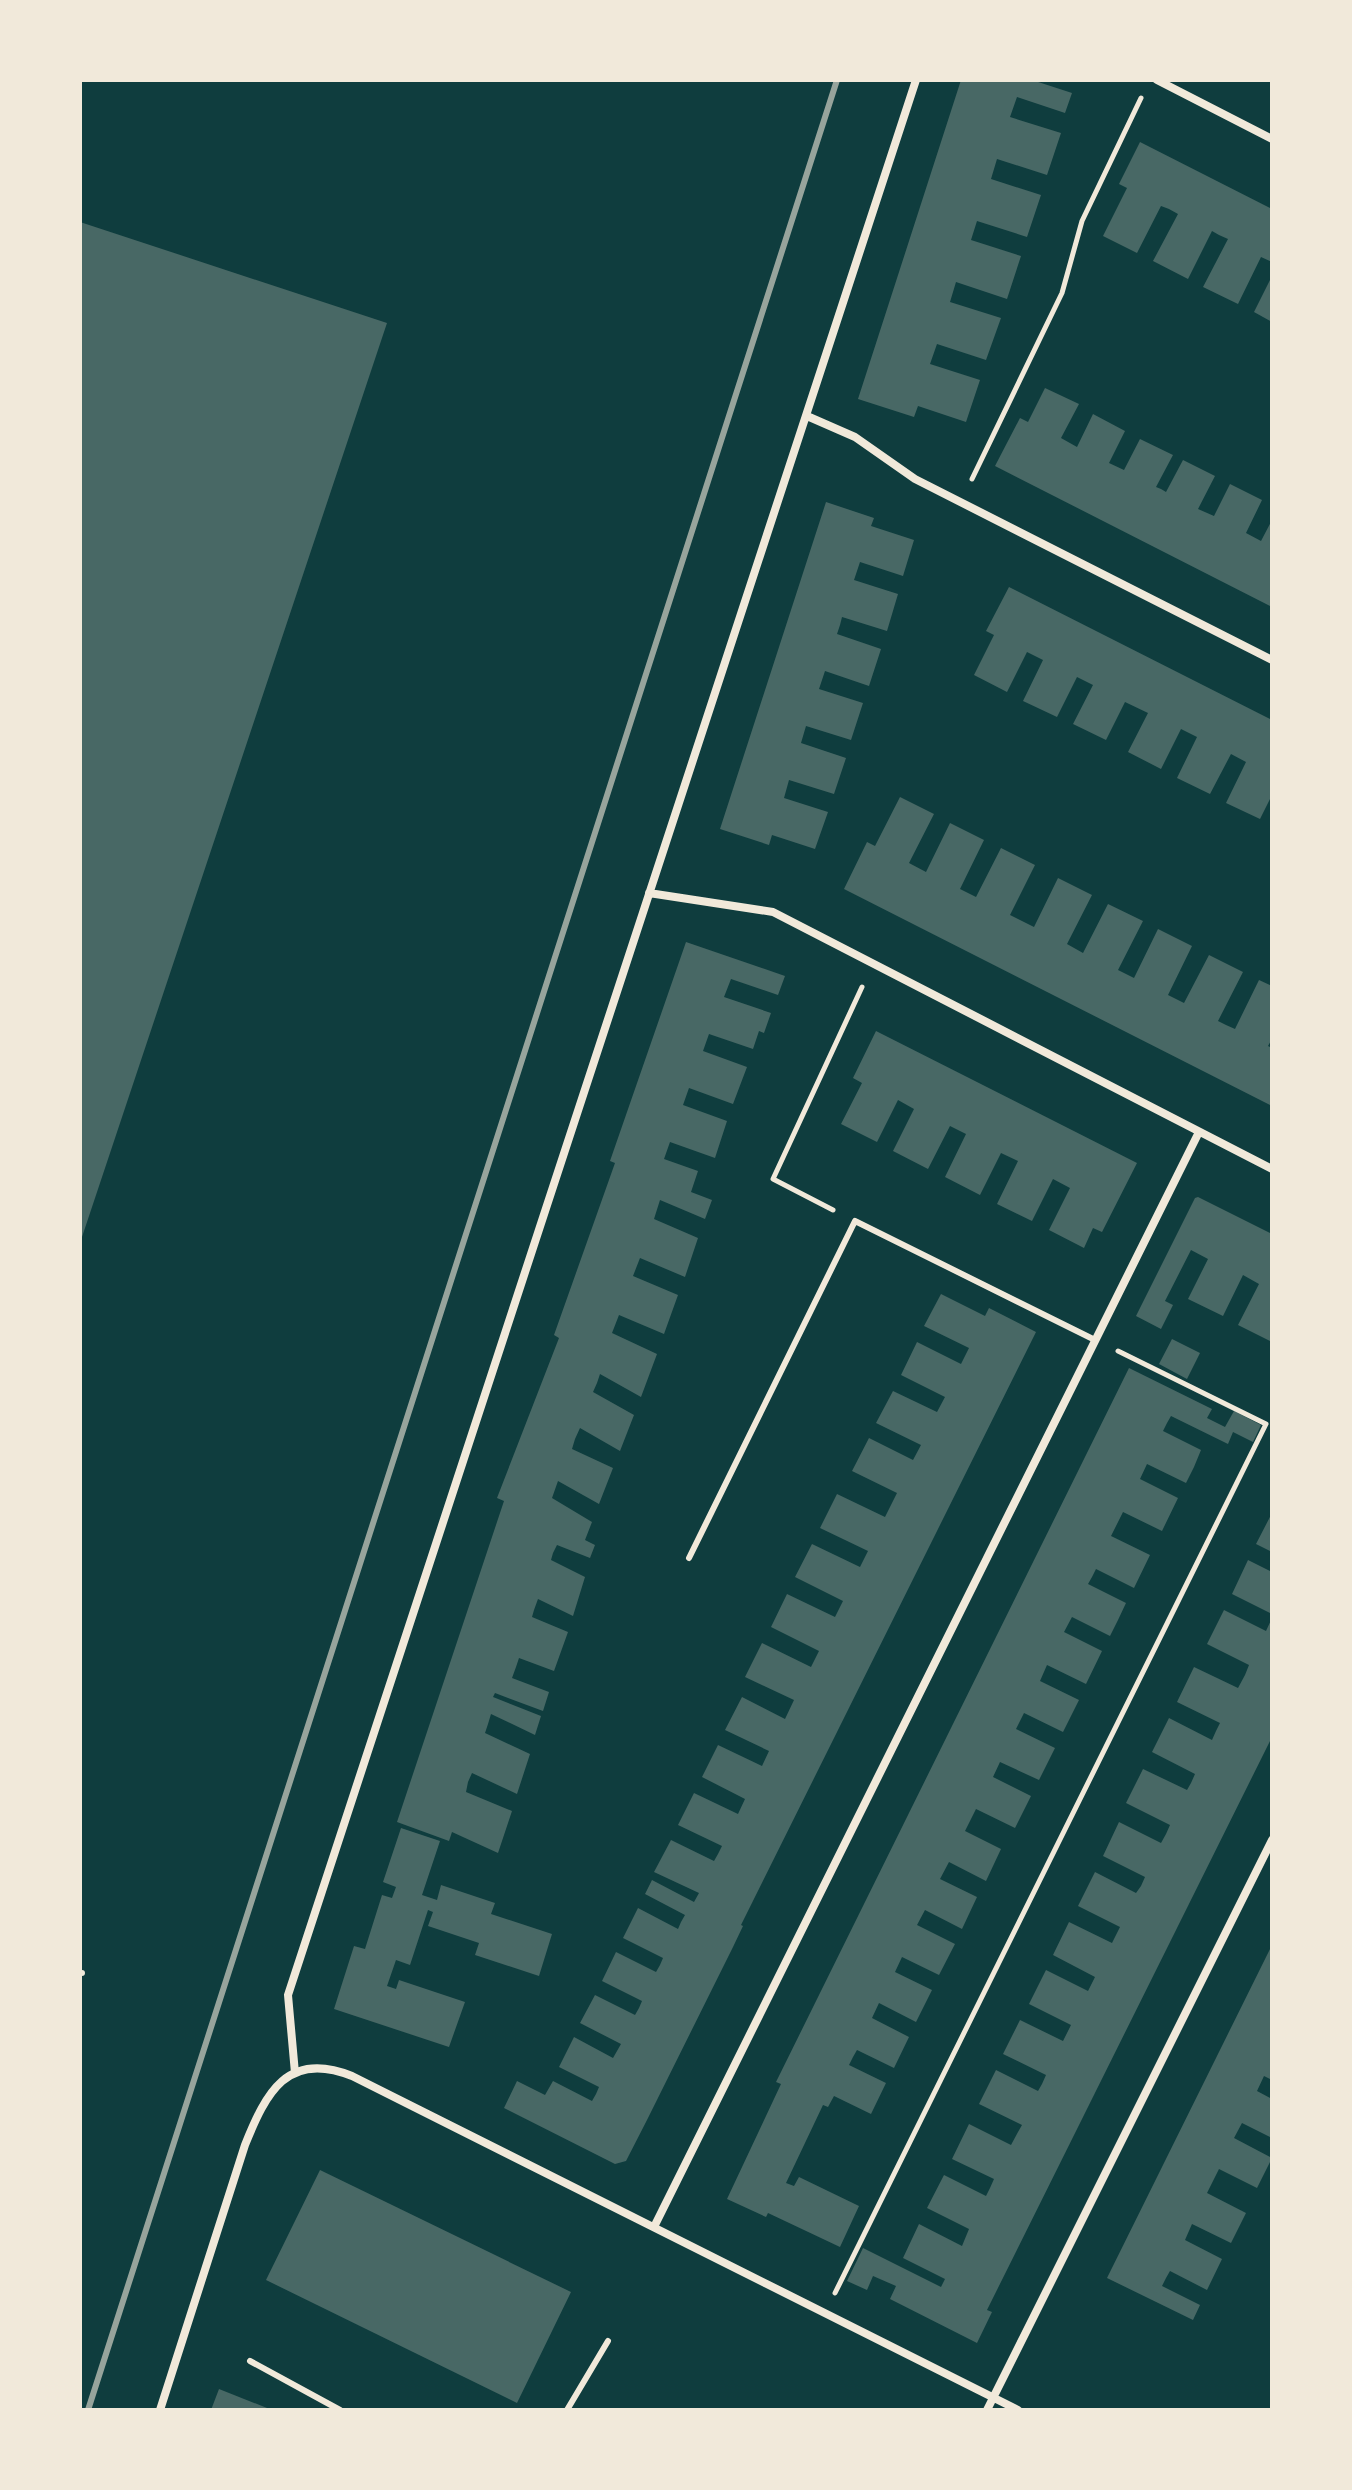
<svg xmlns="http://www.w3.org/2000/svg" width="1352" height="2490" viewBox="0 0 1352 2490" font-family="'PT Sans Narrow',sans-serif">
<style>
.building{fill:#486865}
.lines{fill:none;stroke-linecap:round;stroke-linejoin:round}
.path{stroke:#f1e9da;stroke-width:5}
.service{stroke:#f1e9da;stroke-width:6}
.minor{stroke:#f1e9da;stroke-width:8}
.rail{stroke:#97a49c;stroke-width:6}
</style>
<rect width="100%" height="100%" fill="#0f3d3e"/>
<!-- building -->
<path class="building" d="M961 80H1032L1072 93 1065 113 1017 97 1010 117 1061 133 1047 175 997 159 991 179 1041 195 1027 237 977 221 971 240 1021 256 1007 299 956 282 950 302 1001 318 986 360 937 344 930 364 980 380 966 422 918 406 914 417 858 399Z
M1140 142 1272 209V262L1261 257 1238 304 1203 287 1228 239 1219 235 1212 231 1188 279 1153 261 1178 214 1169 209 1161 206 1137 253 1103 236 1127 188 1119 184Z
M80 222 387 323 81 1240 80 1239Z
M1272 276V322L1254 312Z
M1045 388 1079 404 1061 438 1077 447 1093 414 1125 431 1109 463 1124 470 1140 439 1173 455 1156 487 1161 489 1166 492 1183 460 1215 476 1198 509 1214 516 1230 484 1262 500 1246 533 1261 541 1272 520V607L995 466 1020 418 1028 422Z
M826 502 874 518 871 526 914 540 903 576 860 562 854 580 898 594 887 631 842 617 840 625 837 634 881 649 869 686 825 671 819 689 863 703 851 740 806 726 801 743 846 758 834 794 789 780 784 798 828 812 815 849 772 835 769 845 720 829Z
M1009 587 1272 720V795L1260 819 1226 803 1246 762 1231 754 1210 794 1177 778 1197 737 1181 729 1161 769 1128 752 1148 713 1125 702 1106 740 1073 724 1093 685 1077 677 1057 717 1023 701 1043 660 1027 652 1007 692 974 675 994 635 986 631Z
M900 797 934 814 909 863 926 872 950 823 984 840 960 889 976 897 1001 848 1035 865 1010 915 1034 927 1058 878 1092 895 1067 944 1083 953 1108 904 1143 921 1118 970 1134 978 1158 929 1192 946 1168 995 1184 1003 1209 955 1243 972 1218 1021 1226 1025 1235 1029 1259 980 1272 986V1039L1268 1046 1272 1048V1106L844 889 867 842 875 846Z
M686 942 785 976 778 995 731 979 724 997 771 1013 764 1033 759 1031 753 1049 709 1034 703 1051 747 1067 733 1104 689 1088 683 1105 727 1121 715 1158 670 1142 664 1159 698 1171 691 1192 712 1200 705 1219 660 1200 654 1219 698 1238 685 1277 640 1258 633 1276 678 1295 664 1334 619 1315 612 1333 657 1354 641 1397 600 1374 597 1383 593 1392 634 1415 620 1451 580 1428 575 1439 572 1449 613 1468 599 1504 558 1481 552 1498 592 1522 585 1540 595 1545 590 1558 557 1545 553 1553 551 1560 585 1577 573 1616 538 1599 534 1610 532 1617 568 1632 554 1671 519 1658 516 1667 512 1678 549 1692 543 1711 495 1693 493 1697 541 1716 535 1735 491 1714 488 1724 485 1733 530 1754 517 1794 472 1773 468 1782 466 1792 512 1811 498 1853 452 1832 449 1841 397 1822 504 1501 497 1498 559 1338 554 1335 615 1163 610 1161Z
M876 1031 1137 1163 1102 1232 1093 1228 1084 1248 1049 1230 1070 1188 1053 1179 1032 1221 997 1204 1018 1161 1001 1153 980 1195 945 1177 966 1134 950 1126 928 1169 893 1151 914 1109 898 1100 877 1142 841 1124 862 1083 853 1078Z
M1198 1197 1272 1234V1342L1238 1325 1259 1284 1243 1275 1223 1316 1188 1299 1208 1259 1191 1250 1165 1301 1173 1305 1161 1329 1136 1316 1195 1198Z
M941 1294 985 1316 989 1308 1036 1332 741 1925 743 1926 733 1947 647 2120 626 2161 615 2164 504 2108 517 2081 545 2095 553 2081 592 2101 596 2094 599 2087 559 2067 574 2037 613 2058 621 2044 580 2023 595 1995 635 2015 639 2008 642 2001 602 1981 616 1952 656 1972 660 1965 663 1958 623 1938 638 1908 678 1929 681 1922 685 1915 645 1894 652 1880 694 1902 699 1893 654 1872 671 1840 714 1861 718 1854 722 1846 678 1825 694 1793 738 1814 745 1799 702 1777 718 1745 762 1766 769 1751 725 1730 742 1697 785 1719 794 1700 745 1677 762 1643 811 1667 819 1651 771 1627 787 1594 835 1617 843 1601 795 1577 812 1544 860 1567 868 1551 820 1528 837 1494 885 1517 897 1493 852 1471 869 1438 913 1460 921 1445 876 1423 893 1391 937 1412 945 1397 901 1375 917 1342 961 1364 969 1348 924 1326Z
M1172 1339 1200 1353 1187 1379 1159 1364Z
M1129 1368 1212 1409 1207 1418 1225 1427 1234 1411 1261 1425 1253 1442 1233 1432 1228 1444 1171 1416 1167 1423 1163 1431 1201 1450 1194 1467 1186 1483 1147 1464 1140 1479 1178 1498 1162 1531 1123 1512 1111 1536 1150 1555 1134 1588 1096 1569 1092 1577 1088 1584 1126 1603 1118 1620 1110 1636 1072 1617 1064 1632 1102 1651 1086 1684 1047 1665 1040 1681 1079 1700 1063 1732 1024 1713 1016 1729 1055 1748 1039 1780 1000 1762 993 1777 1031 1796 1015 1828 976 1809 965 1831 1001 1849 986 1881 949 1862 940 1879 977 1897 962 1929 925 1910 917 1925 955 1944 939 1975 902 1957 895 1972 932 1990 916 2022 879 2003 872 2018 909 2037 894 2068 857 2050 853 2057 849 2065 886 2083 871 2114 834 2096 828 2107 823 2105 786 2183 794 2186 799 2177 859 2206 840 2247 768 2213 766 2217 727 2199 781 2084 776 2082Z
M1272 1513V1552L1256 1544Z
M1248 1560 1272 1572V1614L1232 1594Z
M1224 1610 1266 1631 1272 1618V1737L987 2310 992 2312 977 2343 890 2299 896 2286 873 2276 867 2290 847 2281 863 2248 941 2287 945 2279 903 2258 919 2224 962 2246 969 2229 927 2208 944 2175 986 2196 990 2188 994 2179 952 2159 969 2124 1011 2145 1018 2132 1022 2125 979 2104 996 2070 1038 2091 1042 2084 1046 2075 1003 2054 1020 2020 1063 2041 1071 2025 1029 2004 1046 1970 1088 1991 1095 1977 1053 1955 1069 1922 1112 1943 1120 1927 1078 1906 1095 1872 1136 1893 1141 1886 1145 1877 1103 1856 1119 1822 1161 1843 1166 1834 1170 1825 1126 1803 1143 1769 1187 1790 1191 1783 1195 1774 1152 1752 1169 1718 1212 1740 1216 1731 1220 1723 1177 1702 1194 1667 1238 1688 1245 1675 1249 1665 1207 1644Z
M401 1828 440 1841 422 1895 437 1900 441 1885 495 1903 491 1914 552 1934 539 1976 475 1955 479 1943 428 1926 433 1912 428 1910 410 1965 396 1960 387 1986 396 1989 399 1980 465 2002 449 2047 334 2009 354 1946 365 1949 382 1895 392 1898 396 1887 383 1882Z
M1272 1945V2080L1264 2076 1257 2091 1272 2099V2138L1242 2123 1234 2138 1272 2158 1257 2188 1219 2169 1207 2193 1246 2213 1231 2243 1192 2224 1185 2240 1222 2259 1207 2290 1170 2271 1166 2278 1162 2286 1200 2305 1193 2320 1107 2278Z
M320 2170 571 2292 517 2403 266 2280Z
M219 2389 272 2410H211Z"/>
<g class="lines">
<!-- path -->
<path class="path" d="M972 479 1062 293 1082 221 1141 98
M833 1210 773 1179 862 987
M835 2293 1266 1424 1118 1351"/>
<!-- service -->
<path class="service" d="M689 1558 855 1221 1095 1340
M80 1973H82
M250 2361 340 2410
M567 2410 608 2341"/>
<!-- minor -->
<path class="minor" d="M1157 80 1272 139
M807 416 855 437 915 479 1272 660
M649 893 773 912 1272 1169
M295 2073 288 1995 916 80
M654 2227 1199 1132
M160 2410 245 2145C266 2093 287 2050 352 2076L1018 2410
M987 2410 1272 1840"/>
<!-- rail -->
<path class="rail" d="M88 2410 837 80"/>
</g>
<!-- border -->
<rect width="1352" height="2490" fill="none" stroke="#f1e9da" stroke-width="164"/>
</svg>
